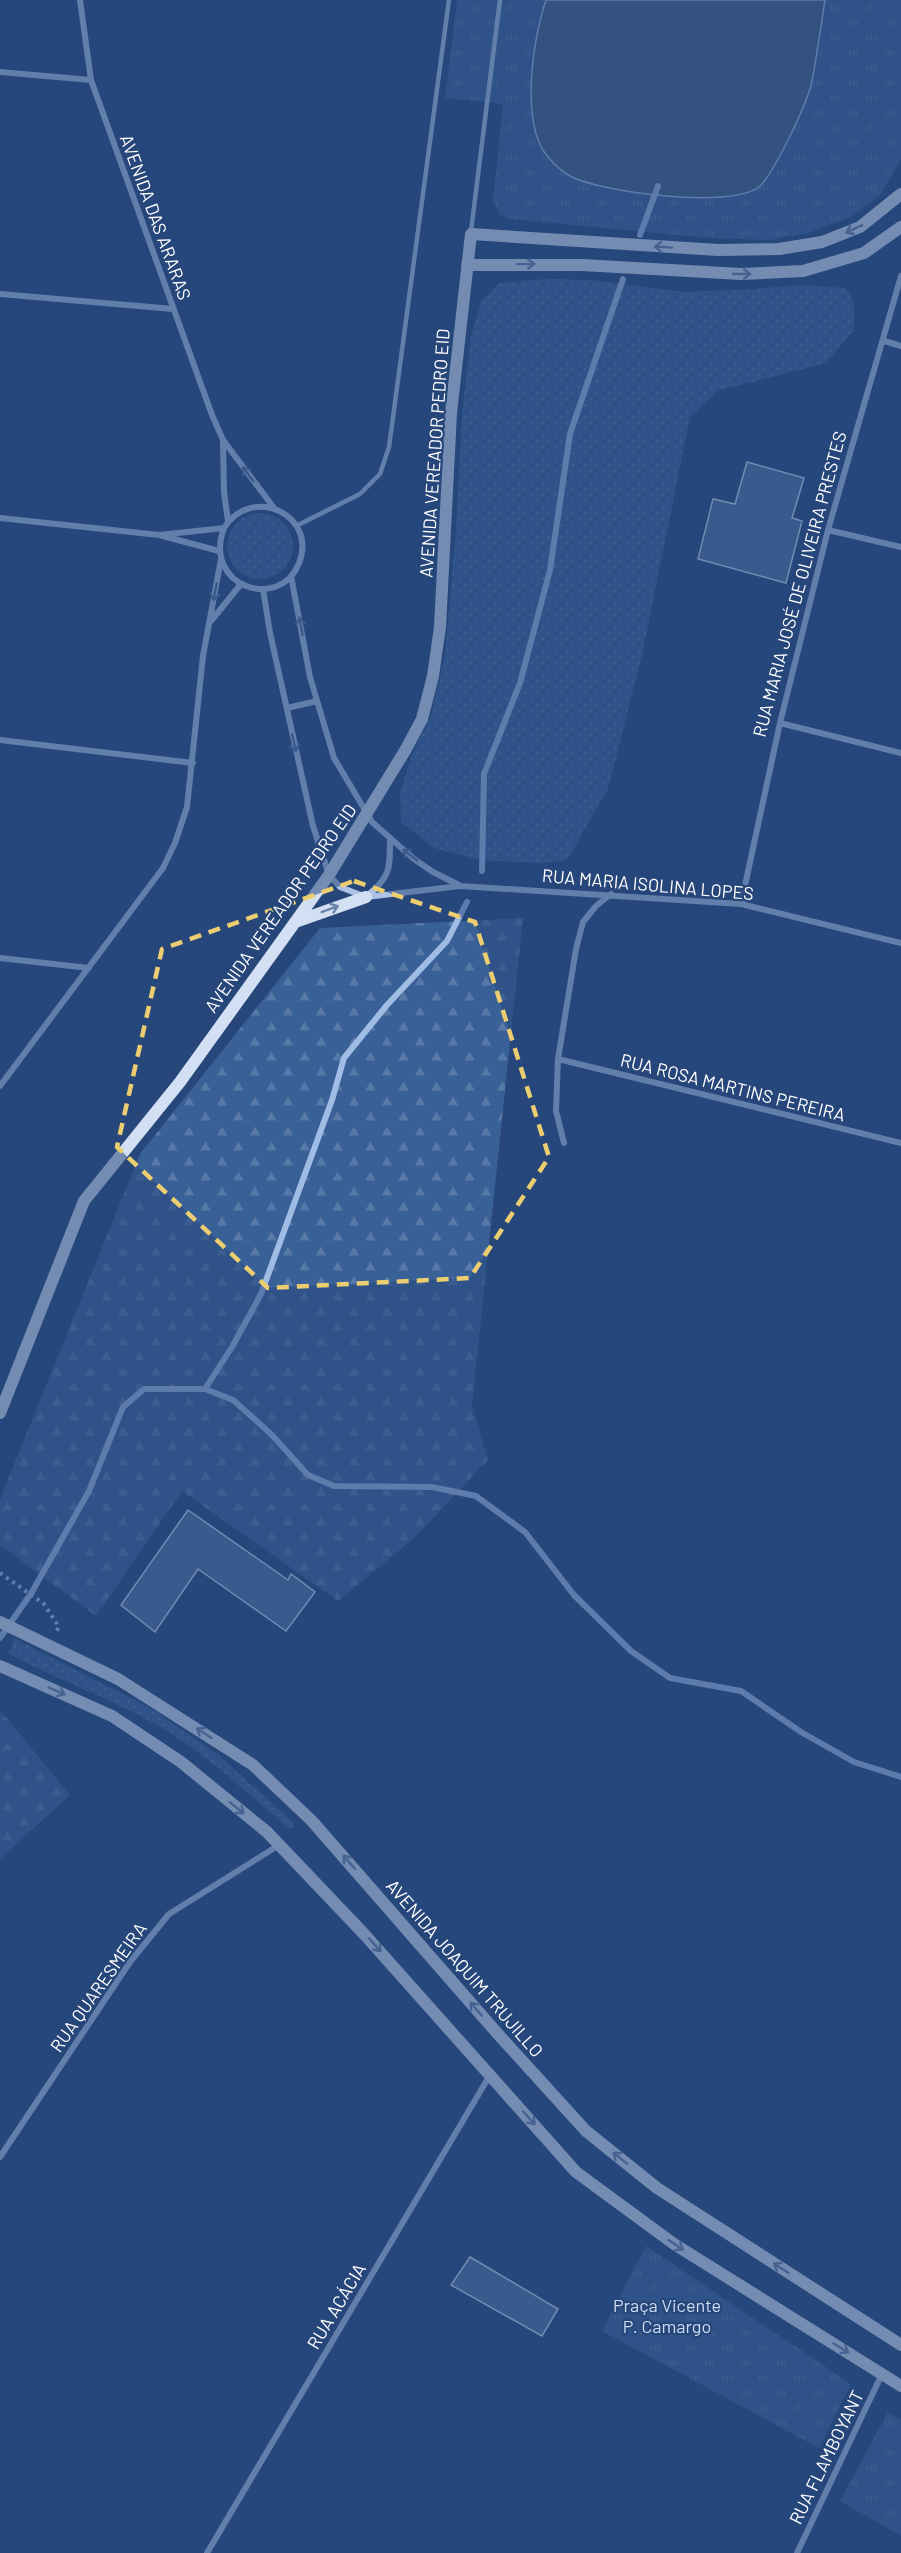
<svg xmlns="http://www.w3.org/2000/svg" width="901" height="2553" viewBox="0 0 901 2553" font-family="Barlow,sans-serif">
<style>
.grass{fill:url(#grass-dots)}
.forest{fill:url(#forest-firs)}
.park{fill:url(#park-tufts)}
.water{fill:#465f84;stroke:#9fbce4;stroke-width:1.5}
.lines{fill:none;stroke-linecap:round;stroke-linejoin:round}
.stream{stroke:#9fbce4;stroke-width:6}
.building{fill:#4f71a3;stroke:#cdddf3;stroke-width:1.5}
.path{stroke:#abc2e4;stroke-width:4;stroke-dasharray:3 4.5;stroke-linecap:butt}
.lane{stroke:#abc2e4;stroke-width:4.5}
.street{stroke:#abc2e4;stroke-width:6}
.secondary{stroke:#d3e0f4;stroke-width:12}
.oneway{stroke:#6c84ab}
.oneway2{stroke:#5572a0}
.marked{fill:none;stroke:#ecce70;stroke-width:4.5;stroke-dasharray:12 8;stroke-linejoin:round}
.labels{text-anchor:middle;dominant-baseline:central;stroke-width:4.5;stroke-linejoin:round;paint-order:stroke}
.street-label{font-size:18px;fill:#fff;stroke:#27477b}
.park-label{font-size:18px;fill:#cdddf3;stroke:#27477b}
</style>
<defs>
<pattern id="grass-dots" width="8" height="8" patternUnits="userSpaceOnUse" patternTransform="scale(1.5)"><rect width="8" height="8" fill="#3a6098"/><path d="M2 2h.1M6 6h.1" fill="none" stroke="#5878a7" stroke-width="1.8" stroke-linecap="round"/></pattern>
<pattern id="forest-firs" width="22" height="20" patternUnits="userSpaceOnUse" patternTransform="scale(1.5)"><rect width="22" height="20" fill="#3a6098"/><path d="M5 1l3.5 6h-7zM16 11l3.5 6h-7z" fill="#5878a7"/></pattern>
<pattern id="park-tufts" width="24" height="20" patternUnits="userSpaceOnUse" patternTransform="scale(1.5)"><rect width="24" height="20" fill="#3a6098"/><path d="M3 7l-1-3M5 7V3M7 7l1-3M15 17l-1-3M17 17v-4M19 17l1-3" fill="none" stroke="#5878a7"/></pattern>
</defs>
<rect width="100%" height="100%" fill="#27477b"/>
<!-- grass -->
<path class="grass" d="M548 279 591 280 684 292 742 290 799 285 846 288 854 303V330L826 363 717 391 690 418 642 655 608 789 567 860 541 863 481 860 434 848 401 822 400 792 413 752 431 716 445 654 456 529 462 414 471 336 481 301 500 283Z
M227 546a33 33 0 1 1 66 0a33 33 0 1 1-66 0Z
M14 1638 152 1709 217 1754 295 1824 290 1829C247 1793 206 1754 157 1725 110 1698 58 1680 9 1654Z"/>
<!-- forest -->
<path class="forest" d="M523 918 472 1405 488 1460 414 1538 338 1601 182 1491 96 1616 0 1545V1499L140 1154 320 928Z
M0 1710 70 1795 0 1859Z"/>
<!-- park -->
<path class="park" d="M457 0H901V159L881 194 851 217 808 233 769 240 707 238 511 219 499 214 493 201 503 104 445 98Z
M646 2246 851 2384 819 2448 602 2331Z
M888 2412 901 2420V2536L840 2501Z"/>
<!-- water -->
<path class="water" d="M546 0H825C821 27 817 54 812 81 808 102 775 171 760 186 734 210 599 192 570 176 563 172 554 164 549 158 519 126 533 38 546 0Z"/>
<g class="lines">
<!-- stream -->
<path class="stream" d="M640 235 658 186
M482 871 484 774 520 683 550 570 570 434 623 279
M205 1389 232 1347 261 1294 332 1100 344 1058 387 1005 447 941 467 902
M0 1638 32 1592 89 1491 123 1407 144 1389H205L233 1400 271 1434 308 1475 334 1486 432 1487 476 1496 525 1532 574 1595 631 1651 670 1678 741 1691 801 1732 854 1762 901 1777"/>
</g>
<!-- building -->
<path class="building" d="M747 462 804 478 792 518 802 521 786 583 698 559 713 499 735 504Z
M188 1510 288 1580 291 1574 315 1592 286 1631 198 1569 155 1632 121 1605Z
M470 2257 558 2309 542 2336 451 2285Z"/>
<g class="lines">
<!-- path -->
<path class="path" d="M0 1573 44 1604 59 1627 55 1634"/>
<!-- lane -->
<path class="lane" d="M471 231 500 0
M296 526 360 494 380 474 389 447 449 0"/>
<!-- street -->
<path class="street" d="M80 0 91 80 212 415 223 440 274 508
M0 72 91 80
M0 294 173 309
M884 341 901 346
M223 440 224 492 228 521
M0 518 159 535 219 551
M828 530 901 547
M159 535 224 528C252 484 318 515 299 563 280 612 202 587 224 528
M291 576 310 677 334 758 372 822 414 859 433 872 459 885
M263 589 270 633 313 826 329 875 340 887 366 897 460 886 741 904 901 943
M211 621 241 584
M287 708 317 701
M780 723 901 753
M0 740 193 763
M367 896C390 877 390 870 390 840
M741 904 780 723 828 530 901 276
M0 958 89 968
M558 1059 901 1143
M0 1086 163 868 175 843 187 807 203 656 221 559
M564 1143 556 1111 558 1059 576 949 583 922 596 906 611 894
M0 2157 130 1962 169 1914 279 1845
M207 2553 490 2075
M797 2553 882 2374"/>
<!-- secondary -->
<path class="secondary" d="M467 265H582L741 274 803 271 864 253 901 227
M295 922 366 897
M0 1413 84 1201 180 1082 329 875 406 749 422 719 433 676 440 627 451 413 471 234 718 250 779 249 822 242 860 227 901 194
M0 1622 118 1679 253 1765 312 1821 497 2033 586 2131 657 2188 901 2345
M0 1666 112 1716 181 1762 267 1832 365 1935 576 2172 674 2244 901 2386"/>
</g>
<!-- one-way arrows -->
<defs><path id="oneway-shaft" d="M-6 0H5M1.5-3L5.5 0L1.5 3" fill="none" stroke-width="1.6" stroke-linecap="round" stroke-linejoin="round" transform="scale(1.5)"/></defs>
<g class="oneway">
<use href="#oneway-shaft" transform="translate(854 229) rotate(155)"/>
<use href="#oneway-shaft" transform="translate(663 247) rotate(-176)"/>
<use href="#oneway-shaft" transform="translate(526 264) rotate(-1)"/>
<use href="#oneway-shaft" transform="translate(742 274)"/>
<use href="#oneway-shaft" transform="translate(330 909) rotate(-20)"/>
<use href="#oneway-shaft" transform="translate(57 1691) rotate(24)"/>
<use href="#oneway-shaft" transform="translate(204 1733) rotate(-147)"/>
<use href="#oneway-shaft" transform="translate(237 1808) rotate(39)"/>
<use href="#oneway-shaft" transform="translate(349 1862) rotate(-131)"/>
<use href="#oneway-shaft" transform="translate(375 1945) rotate(48)"/>
<use href="#oneway-shaft" transform="translate(476 2009) rotate(-131)"/>
<use href="#oneway-shaft" transform="translate(529 2118) rotate(48)"/>
<use href="#oneway-shaft" transform="translate(620 2158) rotate(-141)"/>
<use href="#oneway-shaft" transform="translate(676 2245) rotate(34)"/>
<use href="#oneway-shaft" transform="translate(781 2268) rotate(-147)"/>
<use href="#oneway-shaft" transform="translate(841 2348) rotate(32)"/>
</g>
<g class="oneway2">
<use href="#oneway-shaft" transform="translate(248 474) rotate(-127)"/>
<use href="#oneway-shaft" transform="translate(215 592) rotate(101)"/>
<use href="#oneway-shaft" transform="translate(301 626) rotate(-100)"/>
<use href="#oneway-shaft" transform="translate(294 743) rotate(78)"/>
<use href="#oneway-shaft" transform="translate(410 855) rotate(-142)"/>
</g>
<!-- marked area -->
<path d="M0 0H901V2553H0ZM354 881 475 922 549 1157 470 1278 268 1288 117 1147 162 949Z" fill="#27477b" fill-opacity=".55" fill-rule="evenodd"/>
<path class="marked" d="M354 881 475 922 549 1157 470 1278 268 1288 117 1147 162 949Z"/>
<g class="labels">
<!-- street labels -->
<g class="street-label">
<text transform="translate(156 217) rotate(70)">AVENIDA DAS ARARAS</text>
<text transform="translate(434 453) rotate(-86)">AVENIDA VEREADOR PEDRO EID</text>
<text transform="translate(799 584) rotate(-75)">RUA MARIA JOSÉ DE OLIVEIRA PRESTES</text>
<text transform="translate(648 884) rotate(5)">RUA MARIA ISOLINA LOPES</text>
<text transform="translate(280 908) rotate(-55)">AVENIDA VEREADOR PEDRO EID</text>
<text transform="translate(733 1087) rotate(14)">RUA ROSA MARTINS PEREIRA</text>
<text transform="translate(465 1968) rotate(49)">AVENIDA JOAQUIM TRUJILLO</text>
<text transform="translate(98 1987) rotate(-55)">RUA QUARESMEIRA</text>
<text transform="translate(336 2306) rotate(-59)">RUA ACÁCIA</text>
<text transform="translate(826 2457) rotate(-64)">RUA FLAMBOYANT</text>
</g>
<!-- park labels -->
<g class="park-label">
<text x="667" y="2305">Praça Vicente<tspan x="667" dy="21">P. Camargo</tspan></text>
</g>
</g>
</svg>
